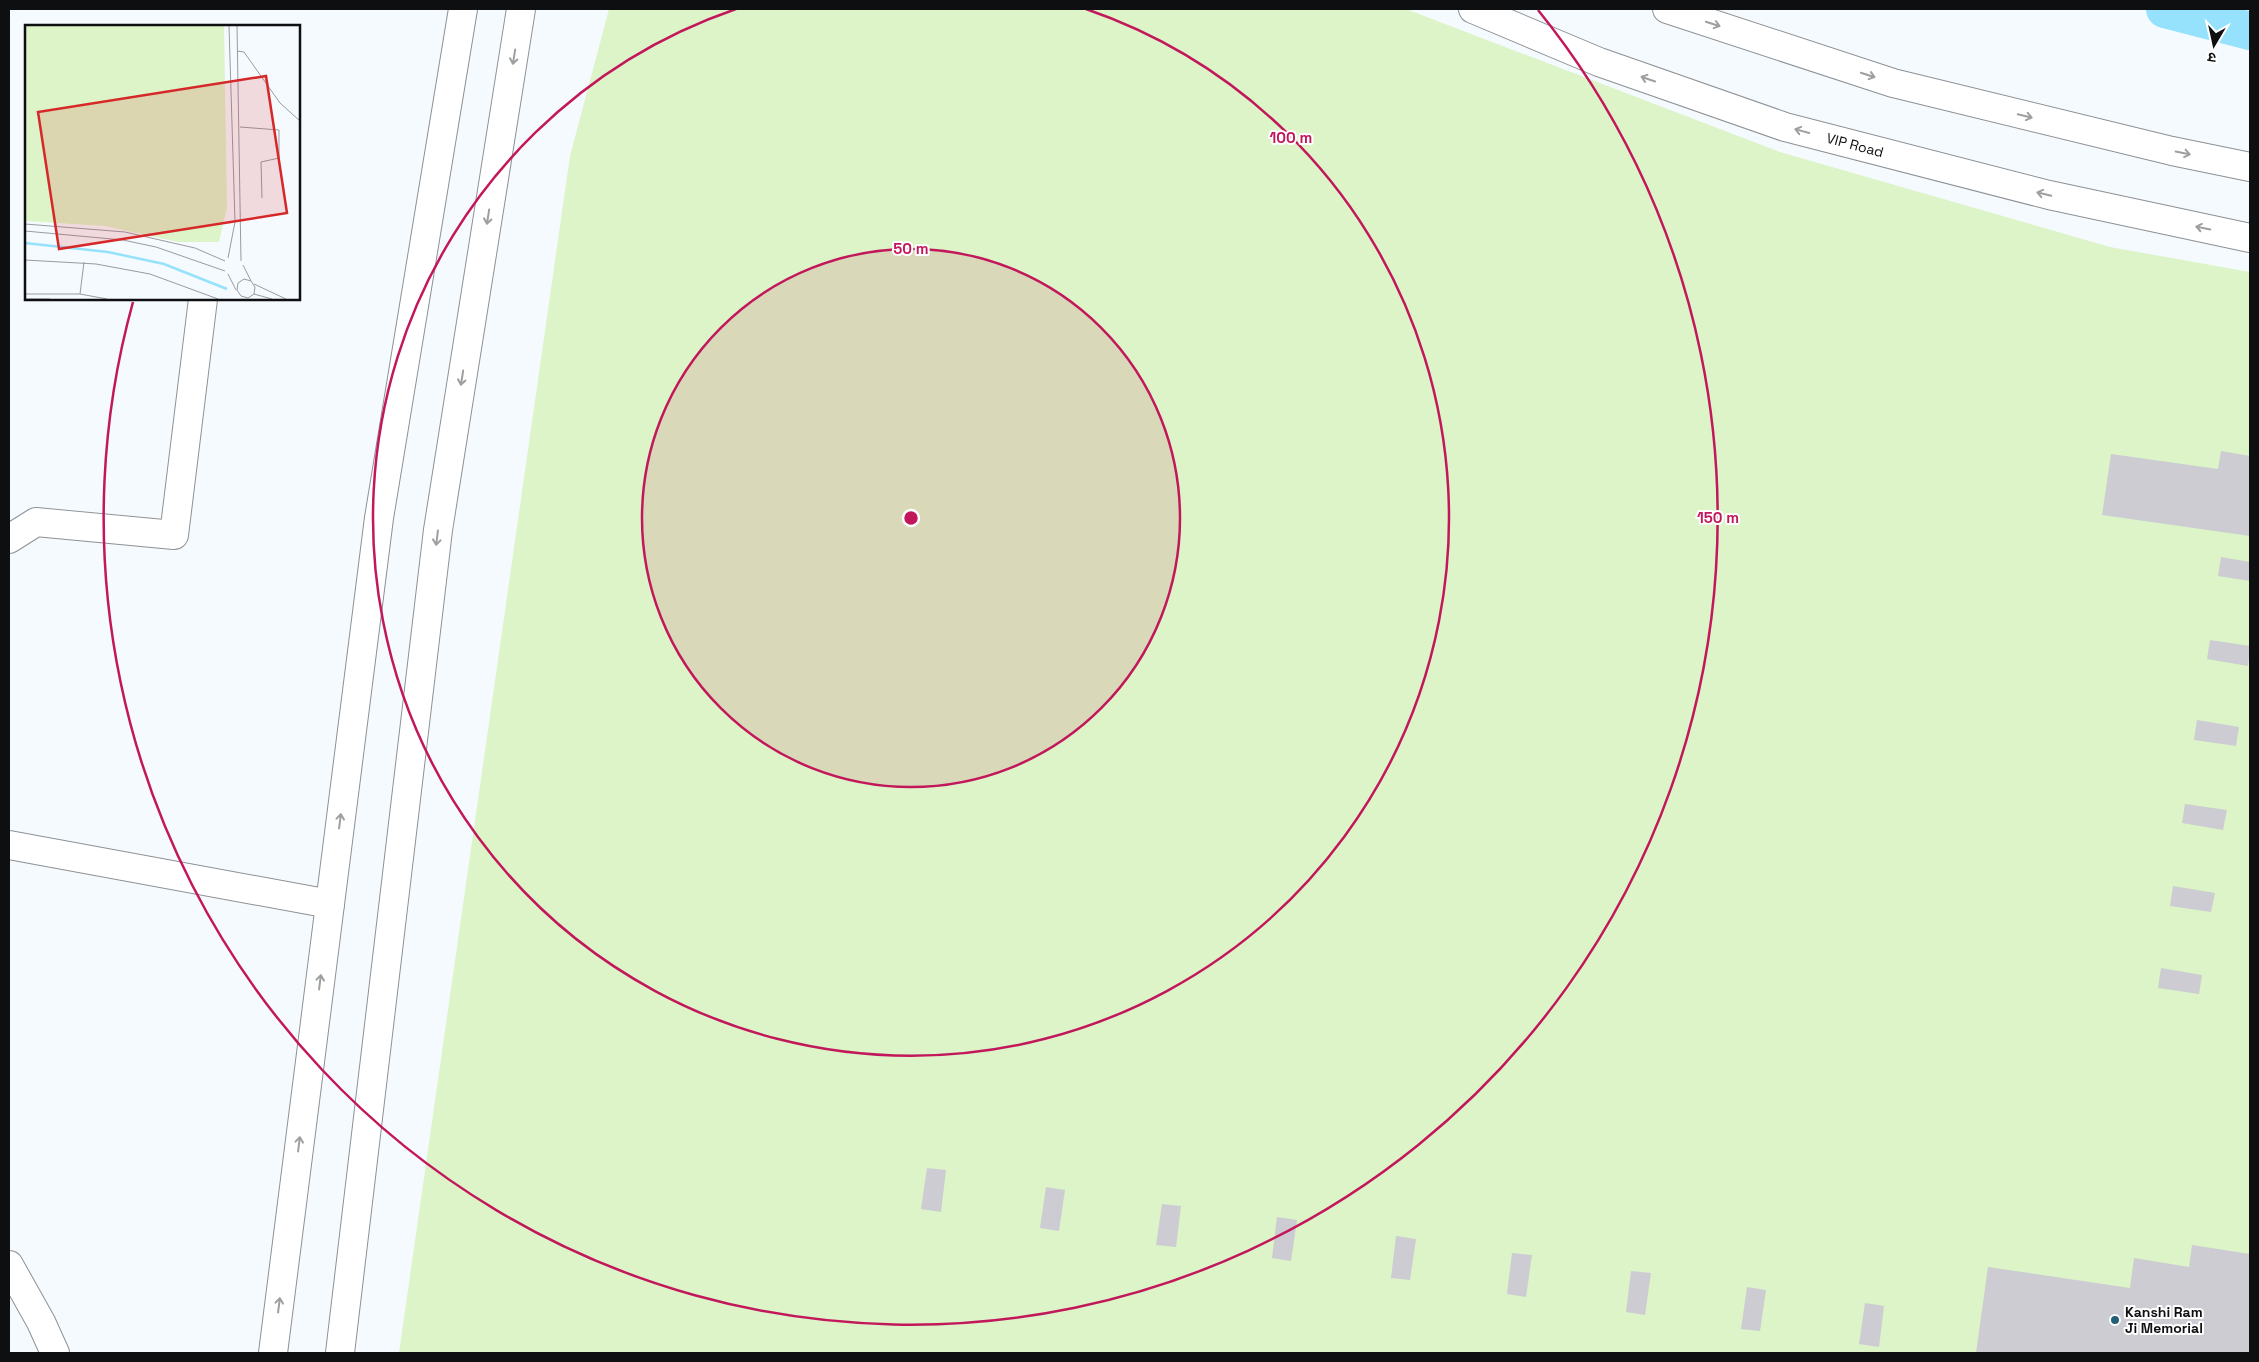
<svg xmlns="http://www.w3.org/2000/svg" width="2259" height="1362" viewBox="0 0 2259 1362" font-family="'Space Grotesk','Noto Sans Devanagari',sans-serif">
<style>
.green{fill:#dcf4c8}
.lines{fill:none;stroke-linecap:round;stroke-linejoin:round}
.canal{stroke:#96e2fc;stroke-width:38}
.building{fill:#ccccd2}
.street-casing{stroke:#8d9195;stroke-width:30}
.secondary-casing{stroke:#8d9195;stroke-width:30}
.street{stroke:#fff;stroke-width:28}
.secondary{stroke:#fff;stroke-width:28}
.oneway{stroke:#9e9f9f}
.ring{fill:none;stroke:#c2185b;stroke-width:2.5}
.poi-dot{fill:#235f77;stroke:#fff;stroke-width:2}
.labels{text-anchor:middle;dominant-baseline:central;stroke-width:4;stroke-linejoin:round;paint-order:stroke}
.street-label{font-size:14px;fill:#0d0f10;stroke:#fff}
.poi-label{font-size:14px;font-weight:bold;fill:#0d0f10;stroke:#fff;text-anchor:start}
.inset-river{fill:none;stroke:#96e2fc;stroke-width:2.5}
.inset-road{fill:none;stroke:#989c9f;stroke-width:1}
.view{fill:#d62828;fill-opacity:0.15;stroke:#d62828;stroke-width:2.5}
.inset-edge{fill:none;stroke:#0d0f10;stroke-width:2.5}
.centre{fill:#c2185b;stroke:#fff;stroke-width:2.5}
.ring-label{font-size:15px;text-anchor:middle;font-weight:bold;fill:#c2185b;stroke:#fff;stroke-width:4;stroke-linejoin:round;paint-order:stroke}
</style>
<rect width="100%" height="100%" fill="#f5fafe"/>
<!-- green -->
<path class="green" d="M609 9H1406L1780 152 2110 247 2250 272V1353H399L570 156Z"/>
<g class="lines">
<!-- canal -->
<path class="canal" d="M2165 9 2250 31"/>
</g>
<!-- building -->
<path class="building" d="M2221 451 2250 456V536L2102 515 2111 454 2218 469Z
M2221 557 2250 562V581L2218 576Z
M2210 640 2250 646 2248 666 2207 659Z
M2197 720 2239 727 2236 746 2194 740Z
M2185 804 2227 810 2223 830 2182 823Z
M2173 886 2215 893 2211 912 2170 906Z
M2161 968 2202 975 2199 994 2158 988Z
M927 1168 946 1170 941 1212 921 1209Z
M1046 1187 1065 1190 1059 1231 1040 1228Z
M1162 1204 1181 1206 1176 1247 1156 1245Z
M1277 1217 1297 1220 1291 1261 1272 1258Z
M1396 1236 1416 1239 1410 1280 1391 1278Z
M2192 1245 2250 1254V1353H1976L1988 1267 2130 1288 2134 1258 2189 1267Z
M1512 1253 1532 1255 1526 1297 1507 1294Z
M1631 1271 1651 1273 1645 1315 1626 1312Z
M1747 1287 1766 1290 1760 1331 1741 1329Z
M1865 1303 1884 1306 1879 1347 1859 1344Z"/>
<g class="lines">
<!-- street casing -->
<g class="street-casing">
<path id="street" d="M9 539 36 522 174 535 203 299
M9 845 330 904
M9 1265 41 1322 55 1353"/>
</g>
<!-- secondary casing -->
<g class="secondary-casing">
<path id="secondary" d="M1473 9 1599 62 1785 127 2049 195 2250 238
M1667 9 1893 83 2172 151 2250 167
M273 1353 379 518 463 9
M340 1353 438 530 521 9"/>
</g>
<!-- street -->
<use href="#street" class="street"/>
<!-- secondary -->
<use href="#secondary" class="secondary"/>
</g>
<!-- one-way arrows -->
<defs><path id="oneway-shaft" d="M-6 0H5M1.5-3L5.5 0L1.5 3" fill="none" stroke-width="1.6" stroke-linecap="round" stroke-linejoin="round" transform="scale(1.25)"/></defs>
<g class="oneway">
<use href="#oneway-shaft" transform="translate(1713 24) rotate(18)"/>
<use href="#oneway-shaft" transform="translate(514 57) rotate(99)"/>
<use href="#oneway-shaft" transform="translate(1868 75) rotate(18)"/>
<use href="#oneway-shaft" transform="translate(1648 79) rotate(-161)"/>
<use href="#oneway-shaft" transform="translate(2025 116) rotate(14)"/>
<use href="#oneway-shaft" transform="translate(1802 131) rotate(-165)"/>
<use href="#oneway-shaft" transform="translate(2183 153) rotate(11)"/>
<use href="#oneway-shaft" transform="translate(2044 194) rotate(-166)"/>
<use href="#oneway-shaft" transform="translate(488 217) rotate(99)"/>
<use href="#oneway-shaft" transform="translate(2203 228) rotate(-168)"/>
<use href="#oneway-shaft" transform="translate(462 378) rotate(99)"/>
<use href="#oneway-shaft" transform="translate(437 538) rotate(97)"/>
<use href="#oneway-shaft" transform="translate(340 821) rotate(-83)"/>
<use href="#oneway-shaft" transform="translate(320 982) rotate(-83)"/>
<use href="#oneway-shaft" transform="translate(299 1144) rotate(-83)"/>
<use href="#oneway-shaft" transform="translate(279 1305) rotate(-83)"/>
</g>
<!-- distance rings -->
<circle cx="911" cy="518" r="269" fill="#c2185b" fill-opacity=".12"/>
<g class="ring">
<circle cx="911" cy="518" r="269"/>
<path d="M1086 9A538 538 0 1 1 736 9"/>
<path d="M1538 10A807 807 0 1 1 133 302"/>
</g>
<!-- markers -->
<circle class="poi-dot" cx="2115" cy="1320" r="5"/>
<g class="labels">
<!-- street labels -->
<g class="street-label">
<text transform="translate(1855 145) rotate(15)">VIP Road</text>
</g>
<!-- poi labels -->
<g class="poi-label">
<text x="2125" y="1312">Kanshi Ram<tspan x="2125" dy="16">Ji Memorial</tspan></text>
</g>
</g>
<!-- overview -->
<g transform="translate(25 25)">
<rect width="275" height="275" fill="#f5fafe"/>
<path d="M0 1H199L202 182 194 217H153L80 201 0 196Z" fill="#dcf4c8"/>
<path class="inset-river" d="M0 218 83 227 139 239 202 264"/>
<path class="inset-road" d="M212 1 216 236M212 26 219 27 255 78 275 96M215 102 254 105V133L236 137 237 173M0 199 100 207 170 223 200 236M0 206 98 215 131 222 200 246M203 233 210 197 204 1M0 235 71 239 125 249 193 274M218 240 226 256M203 249 211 265M229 259 261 274M0 269H55L82 274M55 269 59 237M229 269 230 262 226 256 219 254 213 258 212 265 216 271 223 273 229 269 247 274M0 274H25"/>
<path class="view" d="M241 51 262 188 34 224 13 87Z"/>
<rect width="275" height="275" class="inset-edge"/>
</g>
<circle cx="911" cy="518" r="8" class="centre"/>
<g class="ring-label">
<text x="1291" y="143">100 m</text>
<text x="911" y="254">50 m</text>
<text x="1718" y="523">150 m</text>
</g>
<!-- border -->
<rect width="2259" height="1362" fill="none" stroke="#0d0f10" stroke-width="20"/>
<!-- north arrow -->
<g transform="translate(2214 45) rotate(189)" stroke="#ffffff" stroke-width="4" paint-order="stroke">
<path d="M0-4L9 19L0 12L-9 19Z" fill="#0d0f10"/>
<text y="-8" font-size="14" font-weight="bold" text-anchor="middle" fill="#0d0f10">उ</text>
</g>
</svg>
